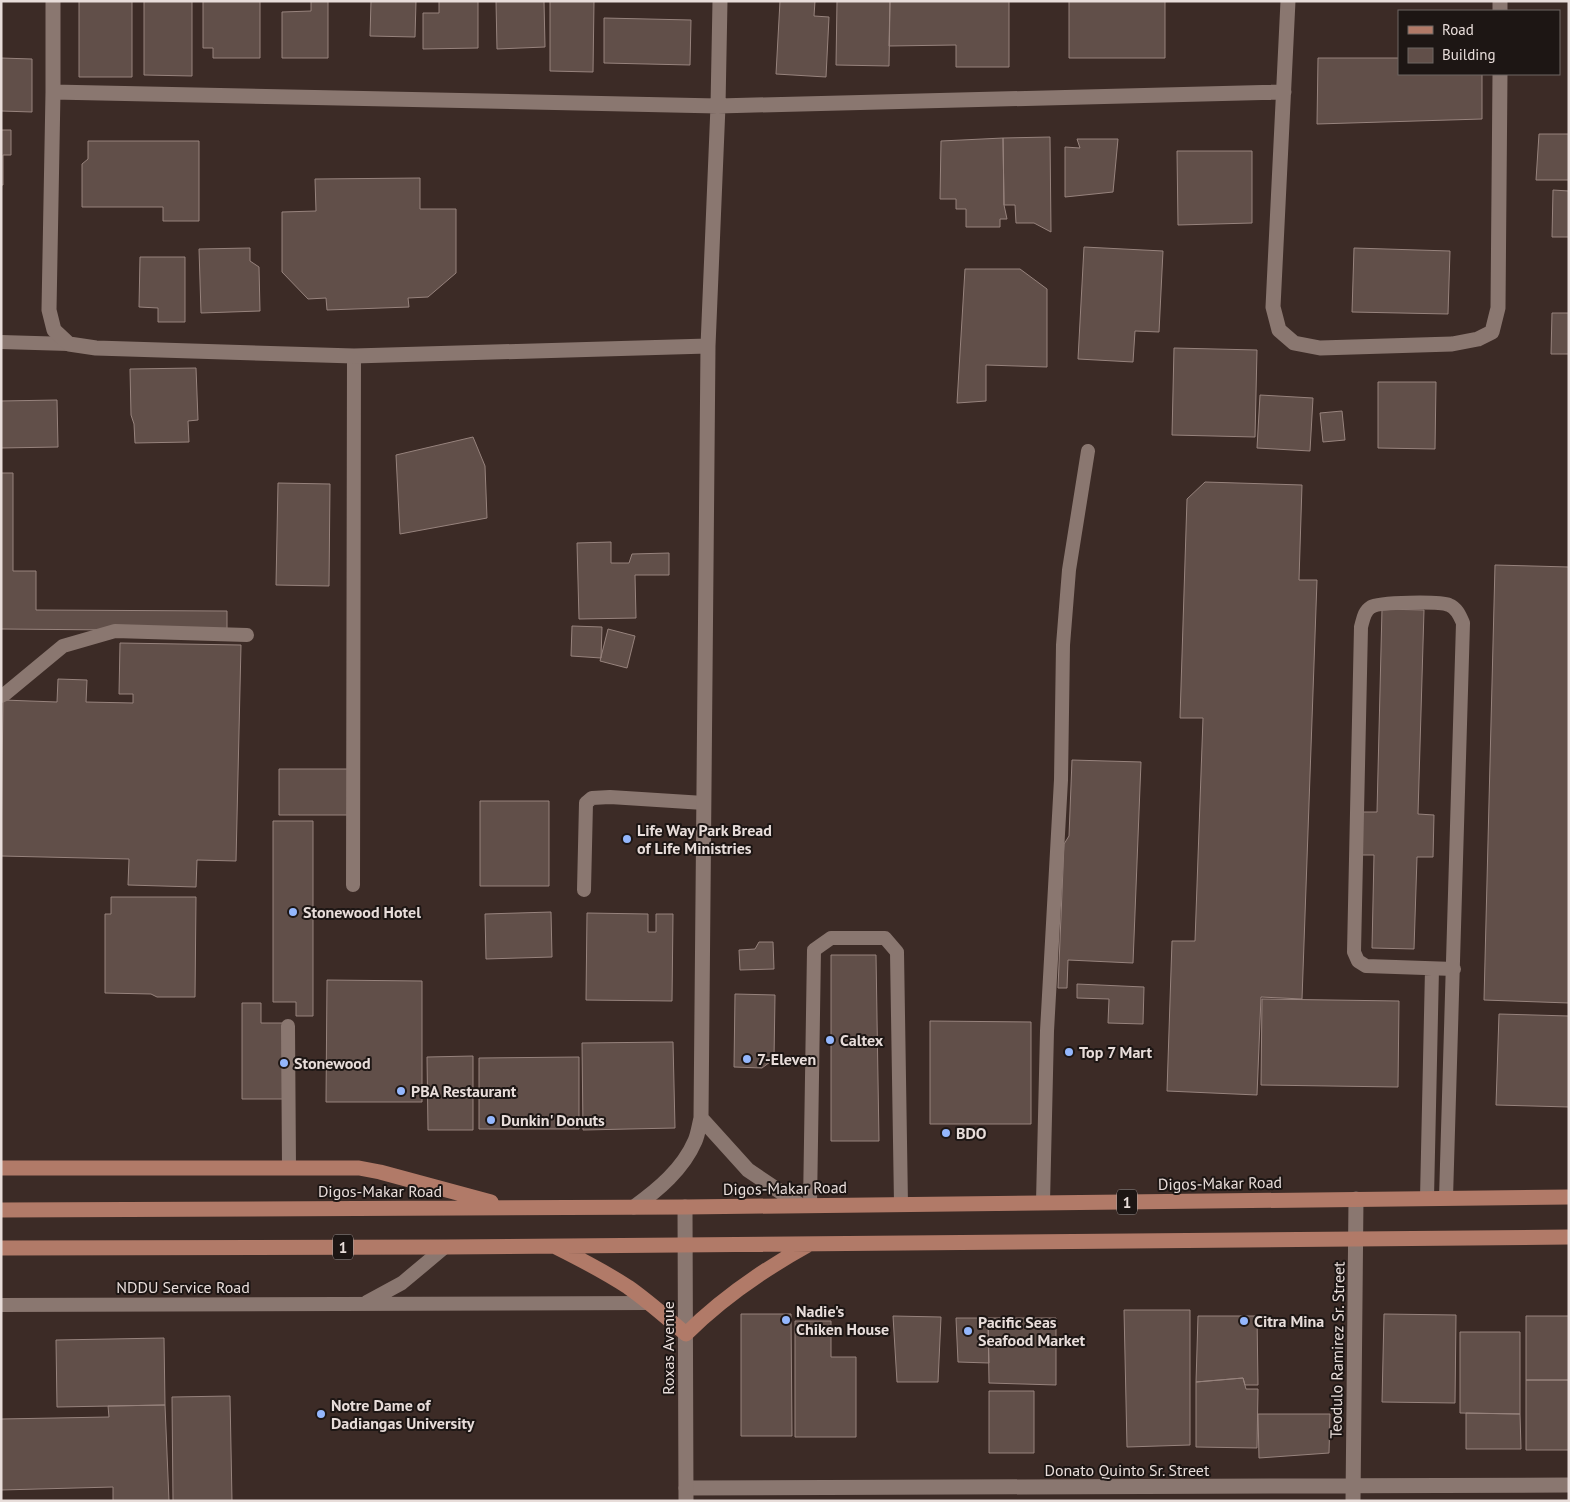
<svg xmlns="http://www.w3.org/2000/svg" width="1570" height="1502" viewBox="0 0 1570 1502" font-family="'PT Sans',sans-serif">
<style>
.building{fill:#614f49;stroke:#97837d}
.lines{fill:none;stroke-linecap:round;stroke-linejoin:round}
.lane{stroke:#8a7770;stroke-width:14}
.street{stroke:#8a7770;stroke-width:15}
.secondary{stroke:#8a7770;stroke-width:15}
.primary{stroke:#b17a68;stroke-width:15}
.poi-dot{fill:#94b7fd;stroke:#1d1614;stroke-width:2}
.labels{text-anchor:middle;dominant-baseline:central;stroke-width:4;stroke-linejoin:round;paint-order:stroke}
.shield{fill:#1d1614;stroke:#aba19f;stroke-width:1}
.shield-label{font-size:15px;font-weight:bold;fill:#e8ddda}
.poi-label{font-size:16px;font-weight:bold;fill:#e8ddda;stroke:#1d1614;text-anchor:start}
.street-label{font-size:16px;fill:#e8ddda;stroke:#1d1614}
</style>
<rect width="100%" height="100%" fill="#3c2b26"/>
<!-- building -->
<path class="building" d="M79 1H132V77H79Z
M144 1H192V76L144 75Z
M203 1H260V58H213V48H203Z
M311 1H328V58H282V12L311 11Z
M371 1H416L415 37 370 36Z
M439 1H478V48L423 49V13H439Z
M496 1H544L545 47 497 49Z
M550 1H594L593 72 550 71Z
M780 1H815L814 16 829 17 826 77 776 74Z
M837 1H890L889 66 836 65Z
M890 1H1009V67H956V45L889 46Z
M1069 1H1165V58H1069Z
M604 18 691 20 690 65 604 63Z
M1 58 32 59V112L1 111Z
M1318 58H1399V74H1482V119L1317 124Z
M1 130H11V155H3V185H1Z
M1539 134H1569V180H1536Z
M1050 137 1051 232 1034 223H1016L1015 205H1004L1003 138Z
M1003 138 1004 205 1007 219H1000V227H966V209H956V199H940L941 141Z
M1077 139H1118L1113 192 1065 197V147L1080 148Z
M88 141H199V221H163V207H82V164L88 159Z
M1177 151H1252V223L1178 225Z
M420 178V209H456V273L428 297 408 298 409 307 327 310 326 298 308 299 282 272V212L316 211 315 179Z
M1553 190 1569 191V237H1552Z
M1084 247 1163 251 1159 332 1135 331 1133 362 1078 359Z
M250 248V261L259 267 260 311 201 313 199 249Z
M1354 248 1450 251 1448 314 1352 312Z
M140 257H185V322H158V308L139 307Z
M965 269H1020L1047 289V367L986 365V401L957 403Z
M1552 313H1569V354H1551Z
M1174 348 1257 350 1255 437 1172 435Z
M196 368 198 420 188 421 189 442 135 443 134 424 131 415 130 369Z
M1378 382H1436L1435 449 1378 448Z
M1260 395 1313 398 1310 451 1257 448Z
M57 400 58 447 1 448V401Z
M1342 411 1345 440 1323 442 1320 413Z
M473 437 485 466 487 518 400 534 396 455Z
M1 473H13V571H36V610L227 611V631L1 629Z
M1205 482 1302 485 1299 580H1317L1302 999 1261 997 1257 1095 1167 1091 1172 941H1195L1203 718H1180L1187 499Z
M278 483 330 484 329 586 276 585Z
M611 542V563H629L632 554 669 553V575H635L636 618 579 619 577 543Z
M1495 565 1569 567V1003L1484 1000Z
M1382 609 1424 610 1418 814 1434 815 1433 857H1417L1414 949 1372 948 1374 855H1361L1362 812H1377Z
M572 626 602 627 601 658 571 656Z
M608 629 635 636 627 668 600 661Z
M120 643 241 645 236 861 197 860 196 887 128 885 129 859 1 856 3 700 57 702 58 679 87 680 86 702 133 703V694H119Z
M1072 760 1141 762 1133 963 1068 960 1067 988H1058L1064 844 1069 836Z
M279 769H350V815H279Z
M480 801H549V886H480Z
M273 821H313V1016H296V1002H273Z
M111 897H196L195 997H157L151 994 105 993V914H111Z
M551 912 552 957 486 959 485 914Z
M587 913 648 914V932H656V914H673L672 1001 586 1000Z
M759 942H773L774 969 740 970 739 950 755 949Z
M831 955H876L879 1141H831Z
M327 980 422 981V1102H326Z
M1077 984 1144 987 1143 1024 1108 1023 1109 999 1077 998Z
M735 994 775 995 774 1059 762 1068 734 1067Z
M1262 999 1399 1001 1398 1087 1261 1085Z
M242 1003H261V1023H284V1099H242Z
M1499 1014 1569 1016V1107L1496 1105Z
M930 1021 1031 1022V1124H930Z
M673 1042 675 1128 583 1130 582 1043Z
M473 1056V1130H428L427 1057Z
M579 1057V1129H479V1058Z
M1124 1310H1190V1445L1127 1447Z
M741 1314H791L792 1436H741Z
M1384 1314 1456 1315 1455 1403 1382 1402Z
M893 1316 941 1317 938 1382H897Z
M1198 1316H1257L1258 1385H1245L1243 1378 1196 1382Z
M1526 1316H1569V1380H1526Z
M956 1318H988L989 1363 958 1362Z
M988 1318H1056V1385L989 1383Z
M795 1321H831V1357H856V1437H795Z
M1460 1332H1520V1414L1460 1413Z
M164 1338 165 1405 57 1407 56 1340Z
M1243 1378 1246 1389H1258L1257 1448 1196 1447V1382Z
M1526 1380H1569V1450H1526Z
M989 1391H1034V1453H989Z
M230 1396 232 1501H173L172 1397Z
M165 1405 169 1501H113V1487L1 1490V1419L109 1417 108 1406Z
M1466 1413 1520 1414 1521 1449H1466Z
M1258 1414H1330L1329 1453 1259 1458Z"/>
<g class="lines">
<!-- lane -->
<path class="lane" d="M1 342 69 344
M1 696 5 694 63 646 115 631 247 635
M353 885 354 356
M584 890 586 803 592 798 610 797 704 803
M288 1026 289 1167
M1427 1198 1432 969
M1446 1198 1463 623C1460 616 1457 608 1449 605 1440 601 1379 602 1371 607 1364 611 1363 620 1361 627L1354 952 1358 961 1366 966 1454 969
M1043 1202 1047 1031 1061 780 1063 645 1069 570 1088 451
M810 1205 814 950 831 938H885L897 952 901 1204
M367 1302 402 1283 445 1247
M1 1305 648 1303"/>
<!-- street -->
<path class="street" d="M53 1V92L49 310 54 330 69 344 96 348 354 356 708 346
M1288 1 1273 307 1279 330 1294 343 1320 348 1452 344 1478 339 1492 332 1498 308 1500 74
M1500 11V1
M53 92 718 106 1284 92
M701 1118 748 1170 800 1205
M634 1207C658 1190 683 1169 695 1141 698 1134 699 1126 701 1118L708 346 718 106 720 1
M686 1488 1569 1485
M1353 1501 1356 1199"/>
<!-- secondary -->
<path class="secondary" d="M685 1207 686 1501"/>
<!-- primary -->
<path class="primary" d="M1 1168H359L380 1172 491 1202
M1 1210 685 1207 1569 1197
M556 1247C580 1259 605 1272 628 1287 648 1301 667 1318 686 1334 722 1298 763 1270 808 1245
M1 1248 445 1247 1569 1237"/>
</g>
<!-- markers -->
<g class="poi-dot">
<circle cx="627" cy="839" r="5"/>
<circle cx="293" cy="912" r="5"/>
<circle cx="830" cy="1040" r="5"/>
<circle cx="1069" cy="1052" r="5"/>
<circle cx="747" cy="1059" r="5"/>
<circle cx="284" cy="1063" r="5"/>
<circle cx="401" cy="1091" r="5"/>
<circle cx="491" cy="1120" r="5"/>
<circle cx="946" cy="1133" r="5"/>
<circle cx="786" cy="1320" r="5"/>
<circle cx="1244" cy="1321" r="5"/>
<circle cx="968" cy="1331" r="5"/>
<circle cx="321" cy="1414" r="5"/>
</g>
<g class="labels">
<!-- shield labels -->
<g class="shield">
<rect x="1117" y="1189.5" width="20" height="25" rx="4"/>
<rect x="333" y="1234.5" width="20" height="25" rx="4"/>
</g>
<g class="shield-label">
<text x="1127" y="1202">1</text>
<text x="343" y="1247">1</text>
</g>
<!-- poi labels -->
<g class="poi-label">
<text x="637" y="830">Life Way Park Bread<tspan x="637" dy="18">of Life Ministries</tspan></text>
<text x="303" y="912">Stonewood Hotel</text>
<text x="840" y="1040">Caltex</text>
<text x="1079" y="1052">Top 7 Mart</text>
<text x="757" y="1059">7-Eleven</text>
<text x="294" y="1063">Stonewood</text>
<text x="411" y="1091">PBA Restaurant</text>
<text x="501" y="1120">Dunkin' Donuts</text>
<text x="956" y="1133">BDO</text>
<text x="796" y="1311">Nadie's<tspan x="796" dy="18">Chiken House</tspan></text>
<text x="1254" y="1321">Citra Mina</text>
<text x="978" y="1322">Pacific Seas<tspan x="978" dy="18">Seafood Market</tspan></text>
<text x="331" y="1405">Notre Dame of<tspan x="331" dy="18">Dadiangas University</tspan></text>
</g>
<!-- street labels -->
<g class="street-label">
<text transform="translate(1220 1183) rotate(-1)">Digos-Makar Road</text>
<text transform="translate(785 1188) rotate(-1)">Digos-Makar Road</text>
<text x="380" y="1191">Digos-Makar Road</text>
<text x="183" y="1287">NDDU Service Road</text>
<text transform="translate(668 1348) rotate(-90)">Roxas Avenue</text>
<text transform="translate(1337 1350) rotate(-89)">Teodulo Ramirez Sr. Street</text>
<text x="1127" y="1470">Donato Quinto Sr. Street</text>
</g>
</g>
<!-- border -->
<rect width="1570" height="1502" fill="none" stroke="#e8ddda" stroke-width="5"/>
<!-- legend -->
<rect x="1398" y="10" width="162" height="65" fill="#1d1614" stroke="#6e6663"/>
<rect x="1408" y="26" width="25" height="8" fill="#b17a68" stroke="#6e6663"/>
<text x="1442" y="35" font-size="15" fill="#e8ddda">Road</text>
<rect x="1408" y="48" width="25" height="15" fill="#614f49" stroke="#6e6663"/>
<text x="1442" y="60" font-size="15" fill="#e8ddda">Building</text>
</svg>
